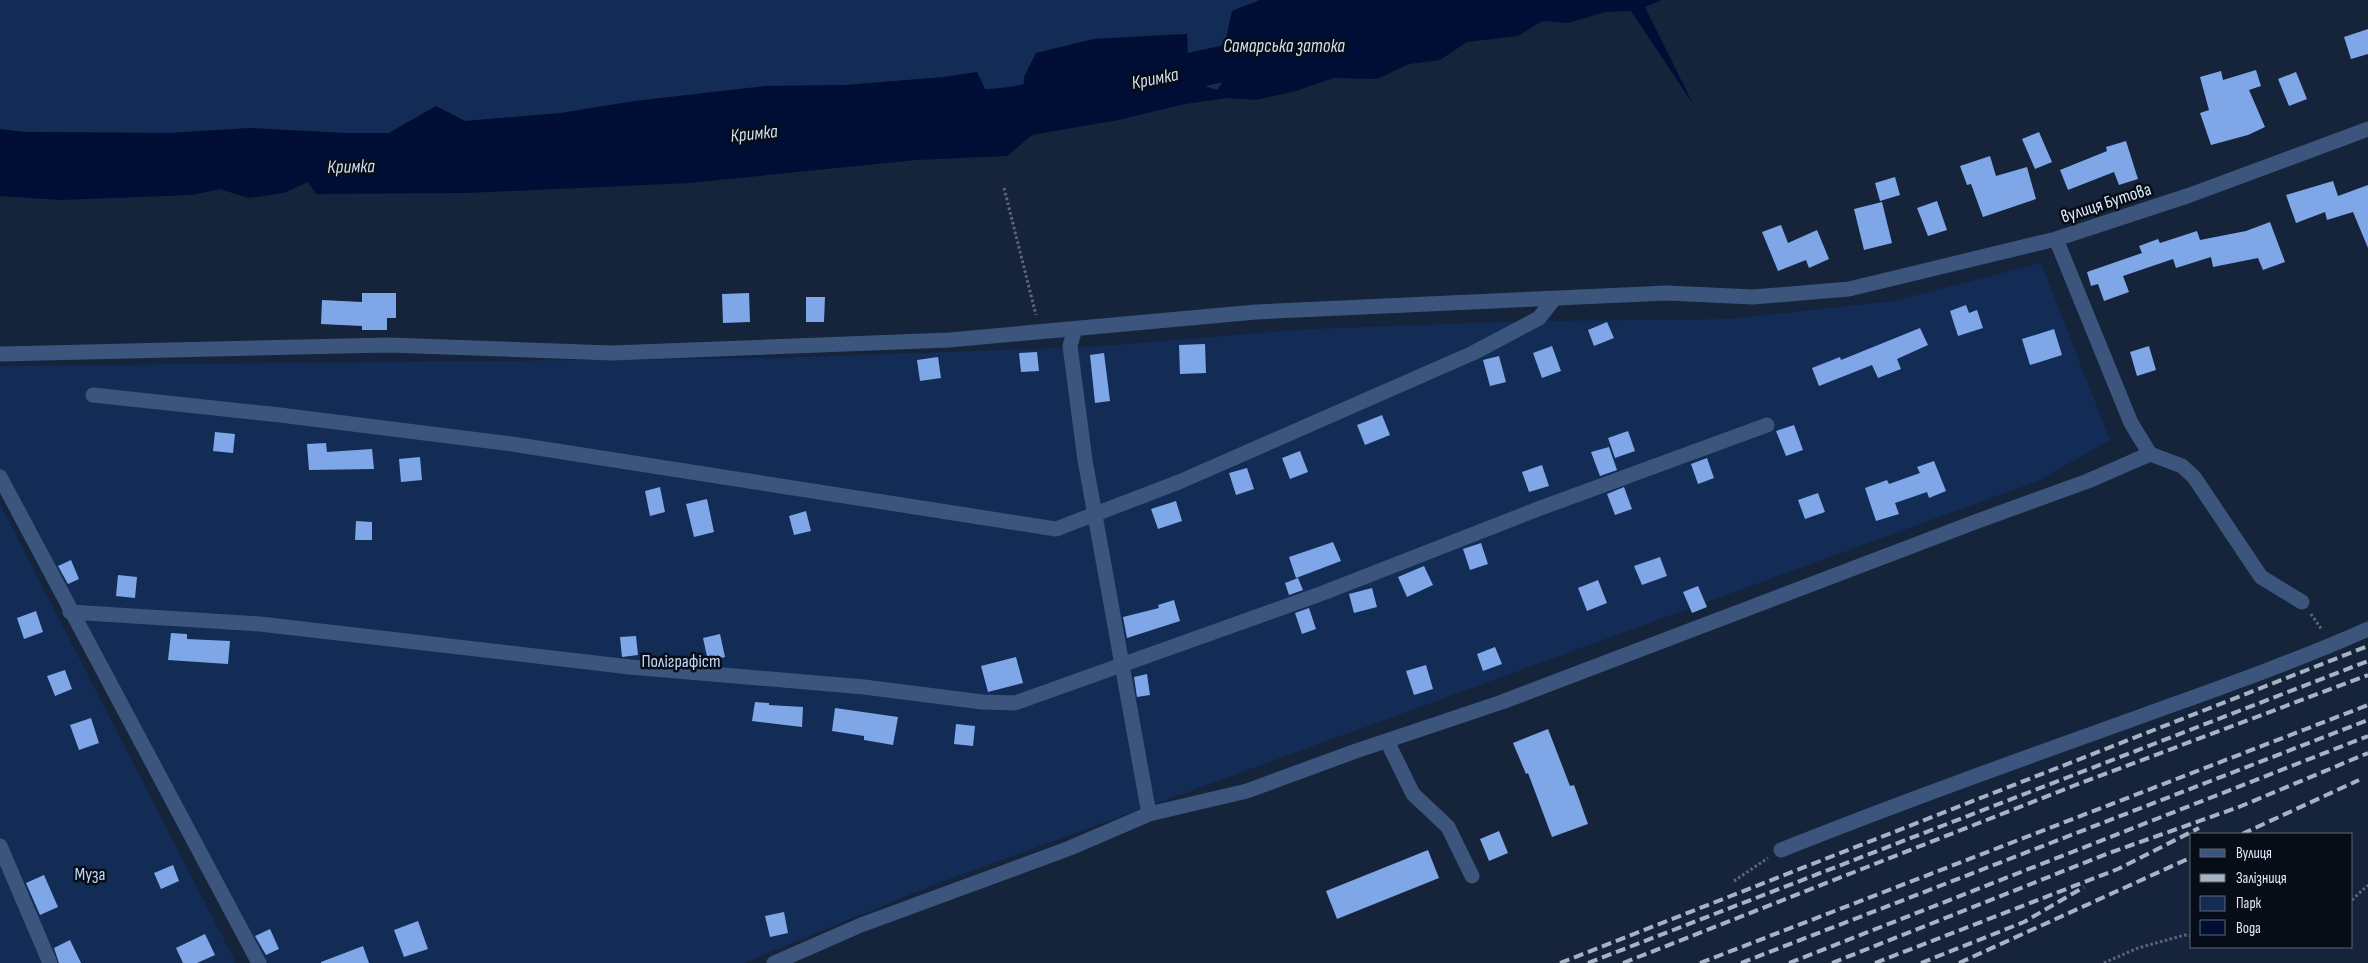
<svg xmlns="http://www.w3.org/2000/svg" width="2368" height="963" viewBox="0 0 2368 963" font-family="'Sofia Sans Condensed',sans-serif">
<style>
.green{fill:#122c55}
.water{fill:#000e36}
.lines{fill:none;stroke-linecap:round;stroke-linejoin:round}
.river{stroke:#000e36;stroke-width:36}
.building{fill:#7fa7e7}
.path{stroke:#5a677c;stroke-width:3;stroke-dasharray:2.5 2.5;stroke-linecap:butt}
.minor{stroke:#3c557d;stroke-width:15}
.rail{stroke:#a7b2c4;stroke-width:4;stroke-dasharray:10 5;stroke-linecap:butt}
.labels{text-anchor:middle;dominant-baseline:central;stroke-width:5;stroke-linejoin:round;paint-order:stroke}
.street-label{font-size:18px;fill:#e1ebfb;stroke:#070d17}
.park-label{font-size:18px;fill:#c1d7f9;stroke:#070d17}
.water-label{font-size:19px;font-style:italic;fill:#d2ddef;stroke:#070d17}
</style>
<rect width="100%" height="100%" fill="#15233b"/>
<!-- green -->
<path class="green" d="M0 0H1260L1232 11 1238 59 1217 90 1189 81 1176 34 1094 39 1036 53 1024 77 1022 122H1000L977 72 944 77 846 85 765 86 635 101 561 113 465 121 436 106 389 133H344L250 128 170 133 24 132 0 129Z
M2041 263 2110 440 2038 481 936 884 744 963H260L0 472V366L774 358 1088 347 1310 329 1529 321 1730 319 1894 301Z
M0 504 236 963H0Z"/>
<!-- water -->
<path class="water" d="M1260 0H1662L1645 7 1693 104 1631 11 1605 12 1568 23 1542 21 1518 36 1467 42 1440 60 1409 64 1377 79 1334 78 1296 91 1256 100 1228 98 1185 104 1118 120 1032 135 1007 156 916 160 689 183 467 193 316 194 308 182 284 193 248 198 220 189 192 195 60 200 0 196V129L24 132 170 133 250 128 344 133H389L436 106 465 121 561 113 635 101 766 86 846 85 944 77 977 72 1000 121 1022 122 1024 77 1036 53 1094 39 1187 34 1189 81 1217 90 1238 60 1225 44 1232 11Z"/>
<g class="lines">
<!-- river -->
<path class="river" d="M1141 82 1284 50
M944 112 1011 105 1071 94"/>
</g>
<!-- building -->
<path class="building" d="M2368 29V54L2351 59 2344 37Z
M2256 70 2261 86 2249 90 2265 127 2248 135 2211 145 2200 113 2209 110 2200 77 2221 71 2223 80Z
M2296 72 2307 99 2289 106 2278 79Z
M2039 132 2052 162 2035 169 2022 139Z
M2126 141 2138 179 2119 185 2114 172 2068 190 2060 170 2107 151 2106 147Z
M1990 156 1996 176 2027 167 2036 199 1983 217 1971 184 1967 185 1960 166Z
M1895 177 1900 195 1880 201 1875 183Z
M2333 181 2338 196 2368 185V248L2353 212 2327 220 2325 212 2296 223 2286 195Z
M1937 201 1947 230 1928 236 1917 208Z
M1882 202 1892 243 1864 250 1854 209Z
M2270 222 2285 262 2263 270 2258 258 2213 267 2211 257 2176 268 2173 259 2123 276 2129 292 2104 301 2098 284 2091 286 2087 272 2142 253 2139 246 2158 239 2160 243 2197 231 2200 240 2246 231Z
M1781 225 1788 243 1817 230 1829 259 1809 268 1806 260 1778 271 1762 232Z
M362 293H396V318H387V330H362V326L321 324 322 300 362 302Z
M749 293 750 322 723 323 722 294Z
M806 297H825L824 322H806Z
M1966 305 1969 313 1977 310 1983 328 1958 336 1950 311Z
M1607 322 1614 338 1594 346 1588 330Z
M1920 328 1928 345 1897 359 1901 369 1878 378 1872 365 1819 386 1812 368 1840 357 1841 360Z
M2054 329 2062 355 2030 365 2022 339Z
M1205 344 1206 373 1180 374 1179 345Z
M1552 346 1561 371 1542 378 1533 353Z
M2149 346 2156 370 2137 376 2130 352Z
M1037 352 1039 371 1021 372 1019 353Z
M1104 353 1110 401 1095 403 1090 355Z
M1499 356 1506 382 1490 386 1483 360Z
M938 357 941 378 920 381 917 360Z
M1382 415 1390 435 1365 445 1357 425Z
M1794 425 1803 450 1786 456 1776 431Z
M1628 431 1635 451 1615 458 1608 438Z
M215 432 235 434 233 453 213 451Z
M326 443 327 452 372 449 374 469 309 470 307 444Z
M1609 447 1617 470 1600 476 1591 452Z
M1300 451 1308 472 1290 479 1282 458Z
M420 457 422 480 401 482 399 459Z
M1707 458 1714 478 1698 484 1691 464Z
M1934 461 1946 491 1929 498 1927 492 1895 503 1899 514 1876 521 1865 488 1887 480 1889 484 1920 473 1917 467Z
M1542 465 1549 486 1529 492 1522 472Z
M1247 468 1254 489 1236 495 1229 473Z
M660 487 665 512 650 516 645 491Z
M1624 487 1632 509 1615 515 1607 494Z
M1818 493 1825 512 1805 519 1798 500Z
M707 499 714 532 694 537 686 504Z
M1176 501 1182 521 1158 529 1151 509Z
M806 511 811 531 794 535 789 516Z
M356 521 372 522V540H355Z
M1333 542 1341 561 1296 578 1289 557Z
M1481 543 1488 564 1470 570 1463 549Z
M1660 557 1667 576 1642 585 1634 566Z
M71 560 79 579 68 584 58 566Z
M1424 566 1433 585 1407 597 1398 577Z
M118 575 137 577 135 598 116 596Z
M1298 578 1303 590 1289 595 1285 583Z
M1598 580 1607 603 1587 611 1578 588Z
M1698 586 1707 607 1692 613 1683 592Z
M1372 588 1377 607 1354 613 1349 594Z
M1174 600 1180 621 1127 638 1123 617 1159 608 1158 605Z
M1309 608 1316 629 1302 634 1295 613Z
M36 611 43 632 24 639 17 618Z
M171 633 187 634V639L230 641 228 664 168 660Z
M720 634 725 657 708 661 703 638Z
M636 636 638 655 622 657 620 637Z
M1495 647 1502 664 1483 671 1477 654Z
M1016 657 1023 683 988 692 981 666Z
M1426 665 1433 689 1414 695 1406 671Z
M65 670 72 689 55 696 47 676Z
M1147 674 1150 695 1137 697 1134 677Z
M755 702 769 703V705L803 707 802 727 752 721Z
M835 708 898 717 893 745 864 740V736L832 731Z
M91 718 99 743 79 750 70 725Z
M956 724 975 726 973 746 954 744Z
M1548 729 1570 786 1574 785 1588 824 1552 837 1528 773 1526 774 1513 743Z
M1499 831 1508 853 1489 861 1480 839Z
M1428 850 1439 878 1337 919 1326 891Z
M173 865 179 881 161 889 154 873Z
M44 875 58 907 40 915 26 883Z
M784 912 788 933 770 937 765 916Z
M418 921 428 949 404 957 394 930Z
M270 929 279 949 266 955 255 936Z
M205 934 215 955 197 963H183L176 948Z
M70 940 81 963H59L54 948Z
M363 946 369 963H321V962Z"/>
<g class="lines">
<!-- path -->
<path class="path" d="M1004 188 1036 315
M2311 614 2322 630
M1734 881 1768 858
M2352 900 2368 885
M2104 963 2138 948 2185 935 2192 936"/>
<!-- minor -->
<path class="minor" d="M2056 239 2131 423 2150 454 2182 466 2194 477 2261 577 2302 602
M1075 329 1070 346 1085 460 1149 814
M0 354 388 345 612 353 949 340 1256 312 1667 293 1753 297 1849 289 2056 239 2190 195 2368 129
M93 395 280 415 512 444 1056 529 1179 482 1473 353 1539 318 1554 299
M0 477 259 963
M70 612 260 624 630 667 864 687 982 702 1015 703 1323 593 1538 509 1767 425
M1387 741 1413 794 1448 827 1472 876
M0 846 50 963
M1781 850C1899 803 2019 760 2139 717 2216 689 2294 662 2368 629
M774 963 861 925 1070 848 1149 814 1247 791 1353 752 1502 702 1975 522 2088 481 2150 454"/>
<!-- rail -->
<path class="rail" d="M2242 834 2359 780
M1560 963 2368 646
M1588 963 2368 661
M1623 963 2073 786 2368 675
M1700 963 2368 705
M1741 963 2368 720
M1789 963 2368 736
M1832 963 2109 853 2239 807 2368 753
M1875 963 2118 869 2199 828
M1921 963 2024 922 2084 887
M1959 963 2192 857"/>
</g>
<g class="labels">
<!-- street labels -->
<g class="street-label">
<text transform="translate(2106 203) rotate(-18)">вулиця Бутова</text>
</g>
<!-- park labels -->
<g class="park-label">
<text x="681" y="661">Поліграфіст</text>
<text x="90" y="874">Муза</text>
</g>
<!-- water labels -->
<g class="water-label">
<text x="1284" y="46">Самарська затока</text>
<text transform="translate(1155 79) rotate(-11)">Кримка</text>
<text transform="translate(754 134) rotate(-6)">Кримка</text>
<text transform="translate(351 167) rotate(-1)">Кримка</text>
</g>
</g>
<!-- legend -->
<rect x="2190" y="833" width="162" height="115" fill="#070d17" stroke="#5e6672"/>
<rect x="2200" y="849" width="25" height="8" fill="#3c557d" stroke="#5e6672"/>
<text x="2236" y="858" font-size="15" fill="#e1ebfb">Вулиця</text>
<rect x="2200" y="874" width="25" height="8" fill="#a7b2c4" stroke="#5e6672"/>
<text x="2236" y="883" font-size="15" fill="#e1ebfb">Залізниця</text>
<rect x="2200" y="896" width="25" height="15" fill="#122c55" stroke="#5e6672"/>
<text x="2236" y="908" font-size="15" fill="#e1ebfb">Парк</text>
<rect x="2200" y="920" width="25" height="15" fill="#000e36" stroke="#5e6672"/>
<text x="2236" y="933" font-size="15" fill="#e1ebfb">Вода</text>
</svg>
